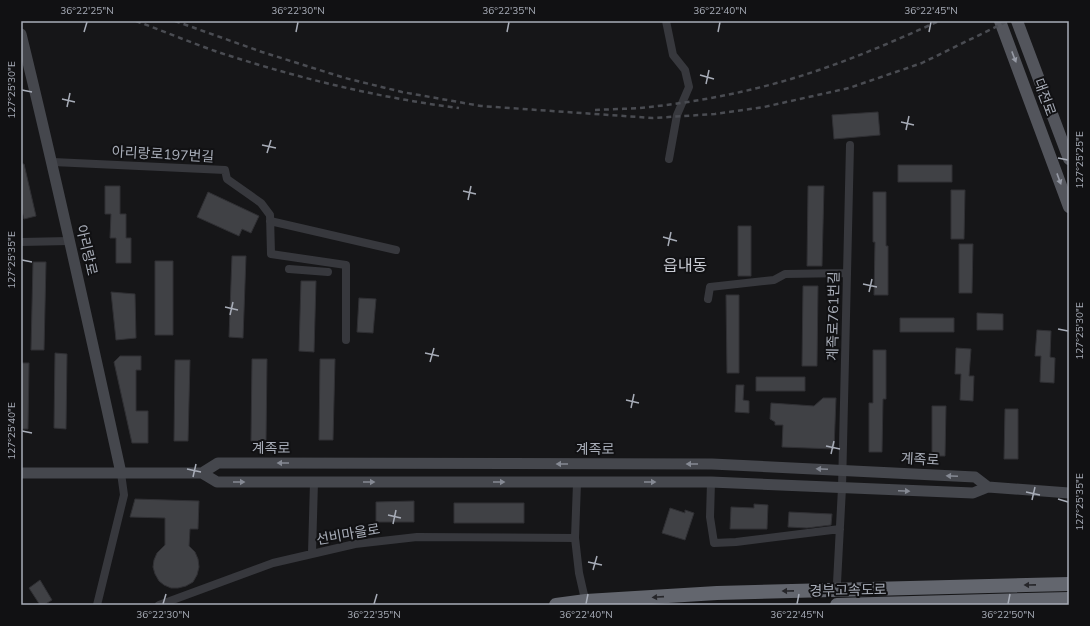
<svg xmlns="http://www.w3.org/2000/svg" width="1090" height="626" viewBox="0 0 1090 626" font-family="Mulish,'Noto Sans KR',sans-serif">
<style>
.building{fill:#404145;stroke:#303034}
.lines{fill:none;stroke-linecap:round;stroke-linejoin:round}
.minor{stroke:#37383d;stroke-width:8}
.secondary{stroke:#45474d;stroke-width:11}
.primary{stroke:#53555c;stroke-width:12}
.motorway{stroke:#63666e;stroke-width:14}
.rail{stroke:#4a4c52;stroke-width:2.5;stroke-dasharray:5 4;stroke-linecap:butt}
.oneway{fill:#979ba6}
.oneway2{fill:#858993}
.oneway3{fill:#26262a}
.ticks{fill:none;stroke:#a8adb8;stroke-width:1.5}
.labels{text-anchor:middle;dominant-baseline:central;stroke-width:4;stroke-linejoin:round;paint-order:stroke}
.street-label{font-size:14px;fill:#a8adb8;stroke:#111113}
.quarter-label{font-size:16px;fill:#c9ccd4;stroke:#111113}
.neatline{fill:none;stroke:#a8adb8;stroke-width:1.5}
.ticks-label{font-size:10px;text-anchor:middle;fill:#a8adb8}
</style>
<rect width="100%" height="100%" fill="#161618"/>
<!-- building -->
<path class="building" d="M878 112 880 135 834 139 832 115Z
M21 164H24L36 216 24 219 21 207Z
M898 165H952V182H898Z
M105 186H120V214H126V238H131V263H116V238H110L111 214H105Z
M808 186H824L822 266H807Z
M951 190H965L964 239H951Z
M208 192 259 216 251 233 242 229 239 236 197 217Z
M873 192H886V246H888V295H874L875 242H873Z
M738 226H751V276H738Z
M959 244H973L972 293H959Z
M232 256H246L243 338 229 337Z
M155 261H173V335H155Z
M33 262H46L44 350H31Z
M301 281H316L314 352 299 351Z
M803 286H818L817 366H802Z
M111 292 135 294 136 338 116 340Z
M726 295H739V373H727Z
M359 298 376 299 373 333 357 332Z
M977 313 1003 314V330H977Z
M900 318H954V332H900Z
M1037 330 1051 331 1050 357 1055 358 1054 383 1040 382 1041 356H1035Z
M956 348 971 349 969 376H974L973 401 960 400 961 374H955Z
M873 350H886V399H883L882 452H869V403H873Z
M55 353 67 354 66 429 54 428Z
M120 356H141V370H136V411H148V443H132L114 362Z
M252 359H267L266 441H251Z
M320 359H335L333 440H319Z
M175 360H190L188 441H174Z
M21 363H29L28 429H21Z
M756 377H805V391H756Z
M736 385H744L743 400 749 401V413L735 412Z
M823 398H836L834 449 782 447 783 425H775V422L770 419 771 403 814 406Z
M932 406H946L945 456H932Z
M1005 409H1018V459H1004Z
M135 499 199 501 198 529H190L189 546 195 552 198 559 199 567 197 575 193 582 186 586 178 588H171L164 585 159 581 155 574 153 567 154 560 157 553 165 545V518L130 517Z
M414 501V522H376V502Z
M454 503H524V523H454Z
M754 504 768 505 767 529H730L731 507 754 508Z
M670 508 685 513V510L694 513 685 540 662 533Z
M789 512 832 514 831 525 807 528 788 527Z
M40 580 52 600 44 605H40L29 588Z"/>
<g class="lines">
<!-- minor -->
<path class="minor" d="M666 21 673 55 685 70 689 87 677 115 669 159
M53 162 225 170 227 179 261 203 270 215 271 254 346 265V340
M270 221 396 250
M21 242 69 241
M289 269 328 272
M708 299 710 287 774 280 785 274 847 273
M711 482 710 517 714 543 736 542 840 529
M577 483 575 538 579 573 584 595
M312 553 314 482
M837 583 842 488 850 145
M97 605 124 495 121 473
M159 605 273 563 355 544 417 537 575 538"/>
<!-- secondary -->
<path class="secondary" d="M21 34C57 180 89 327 121 473
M21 473H202L217 482H711L973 493 988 487 1069 493
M202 473 218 463 712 464 975 477 988 487"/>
<!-- primary -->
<path class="primary" d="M1000 21 1069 207
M1017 21 1069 159"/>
<!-- motorway -->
<path class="motorway" d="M556 605 586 601 717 593 1069 584
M837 605 1069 599"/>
<!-- rail -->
<path class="rail" d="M136 21C166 32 196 45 227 55 302 79 380 98 459 108
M175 21 262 52 345 78 402 92 481 106 653 118 715 114 764 107 849 88 922 63 1008 21
M595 110C613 109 632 109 650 107 705 101 763 89 816 71 858 57 899 39 939 21"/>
</g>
<!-- one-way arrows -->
<defs><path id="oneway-solid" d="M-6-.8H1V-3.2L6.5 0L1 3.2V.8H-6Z"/></defs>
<g class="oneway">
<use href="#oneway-solid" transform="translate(1014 57) rotate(69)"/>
<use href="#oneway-solid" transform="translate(1059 179) rotate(70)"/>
</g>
<g class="oneway2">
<use href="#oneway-solid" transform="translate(283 463) rotate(-180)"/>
<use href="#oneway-solid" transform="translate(562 464) rotate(-180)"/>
<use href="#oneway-solid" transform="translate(692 464) rotate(-180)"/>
<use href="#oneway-solid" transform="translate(822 469) rotate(-177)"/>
<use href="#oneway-solid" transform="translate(952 476) rotate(-177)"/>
<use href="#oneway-solid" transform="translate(239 482)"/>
<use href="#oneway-solid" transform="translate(369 482)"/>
<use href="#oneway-solid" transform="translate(499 482)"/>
<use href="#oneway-solid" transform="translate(650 482)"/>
<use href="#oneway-solid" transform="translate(904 491) rotate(2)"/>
</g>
<g class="oneway3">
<use href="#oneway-solid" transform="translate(1030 585) rotate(179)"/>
<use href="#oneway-solid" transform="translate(788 591) rotate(179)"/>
<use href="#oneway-solid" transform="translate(658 597) rotate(176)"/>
</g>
<!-- ticks -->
<path class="ticks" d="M84 32 87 22M296 32 298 22M507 32 509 22M718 32 720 22M929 32 931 22M700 75 714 79M706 84 709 70M22 90 32 92M62 99 75 102M67 107 70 93M901 122 914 125M906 130 909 116M262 145 276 148M267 153 271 140M1058 158 1068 160M463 191 476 194M468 200 471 186M663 237 677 241M668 246 671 232M22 260 32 262M863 284 877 287M869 292 872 279M225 307 238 310M230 315 233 302M1058 329 1068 331M425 353 439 356M430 362 434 348M626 400 639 403M631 408 634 394M22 431 32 433M826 446 840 449M831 454 834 441M187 469 201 472M193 477 196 464M1026 492 1040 495M1058 499 1068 502M1032 500 1035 487M388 515 401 518M393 524 396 510M588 562 602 565M593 570 597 556M163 604 166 594M374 604 377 594M586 604 588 594M797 604 799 594M1008 604 1010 594"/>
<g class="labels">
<!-- street labels -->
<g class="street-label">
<text transform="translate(1045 97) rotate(70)">대전로</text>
<text transform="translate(163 154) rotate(3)">아리랑로197번길</text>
<text transform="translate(87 250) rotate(77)">아리랑로</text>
<text transform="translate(833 316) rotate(-89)">계족로761번길</text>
<text x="271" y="448">계족로</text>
<text x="595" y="449">계족로</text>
<text transform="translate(920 459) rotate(3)">계족로</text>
<text transform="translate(348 534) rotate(-10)">선비마을로</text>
<text transform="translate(848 590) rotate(-1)">경부고속도로</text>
</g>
<!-- quarter labels -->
<g class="quarter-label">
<text x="685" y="265">읍내동</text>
</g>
</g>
<!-- border -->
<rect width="1090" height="626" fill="none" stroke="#111113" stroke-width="44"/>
<rect x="22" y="22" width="1046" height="582" class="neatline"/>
<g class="ticks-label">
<text x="87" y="14">36°22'25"N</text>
<text x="298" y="14">36°22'30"N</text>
<text x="509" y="14">36°22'35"N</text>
<text x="720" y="14">36°22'40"N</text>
<text x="931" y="14">36°22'45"N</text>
<text transform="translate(11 90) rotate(-90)" y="4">127°25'30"E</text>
<text transform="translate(1079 160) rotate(-90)" y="4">127°25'25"E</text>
<text transform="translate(11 260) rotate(-90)" y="4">127°25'35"E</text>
<text transform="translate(1079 331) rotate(-90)" y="4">127°25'30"E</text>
<text transform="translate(11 431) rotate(-90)" y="4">127°25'40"E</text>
<text transform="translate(1079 502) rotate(-90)" y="4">127°25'35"E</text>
<text x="163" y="618">36°22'30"N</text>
<text x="374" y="618">36°22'35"N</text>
<text x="586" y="618">36°22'40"N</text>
<text x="797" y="618">36°22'45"N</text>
<text x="1008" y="618">36°22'50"N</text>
</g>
</svg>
